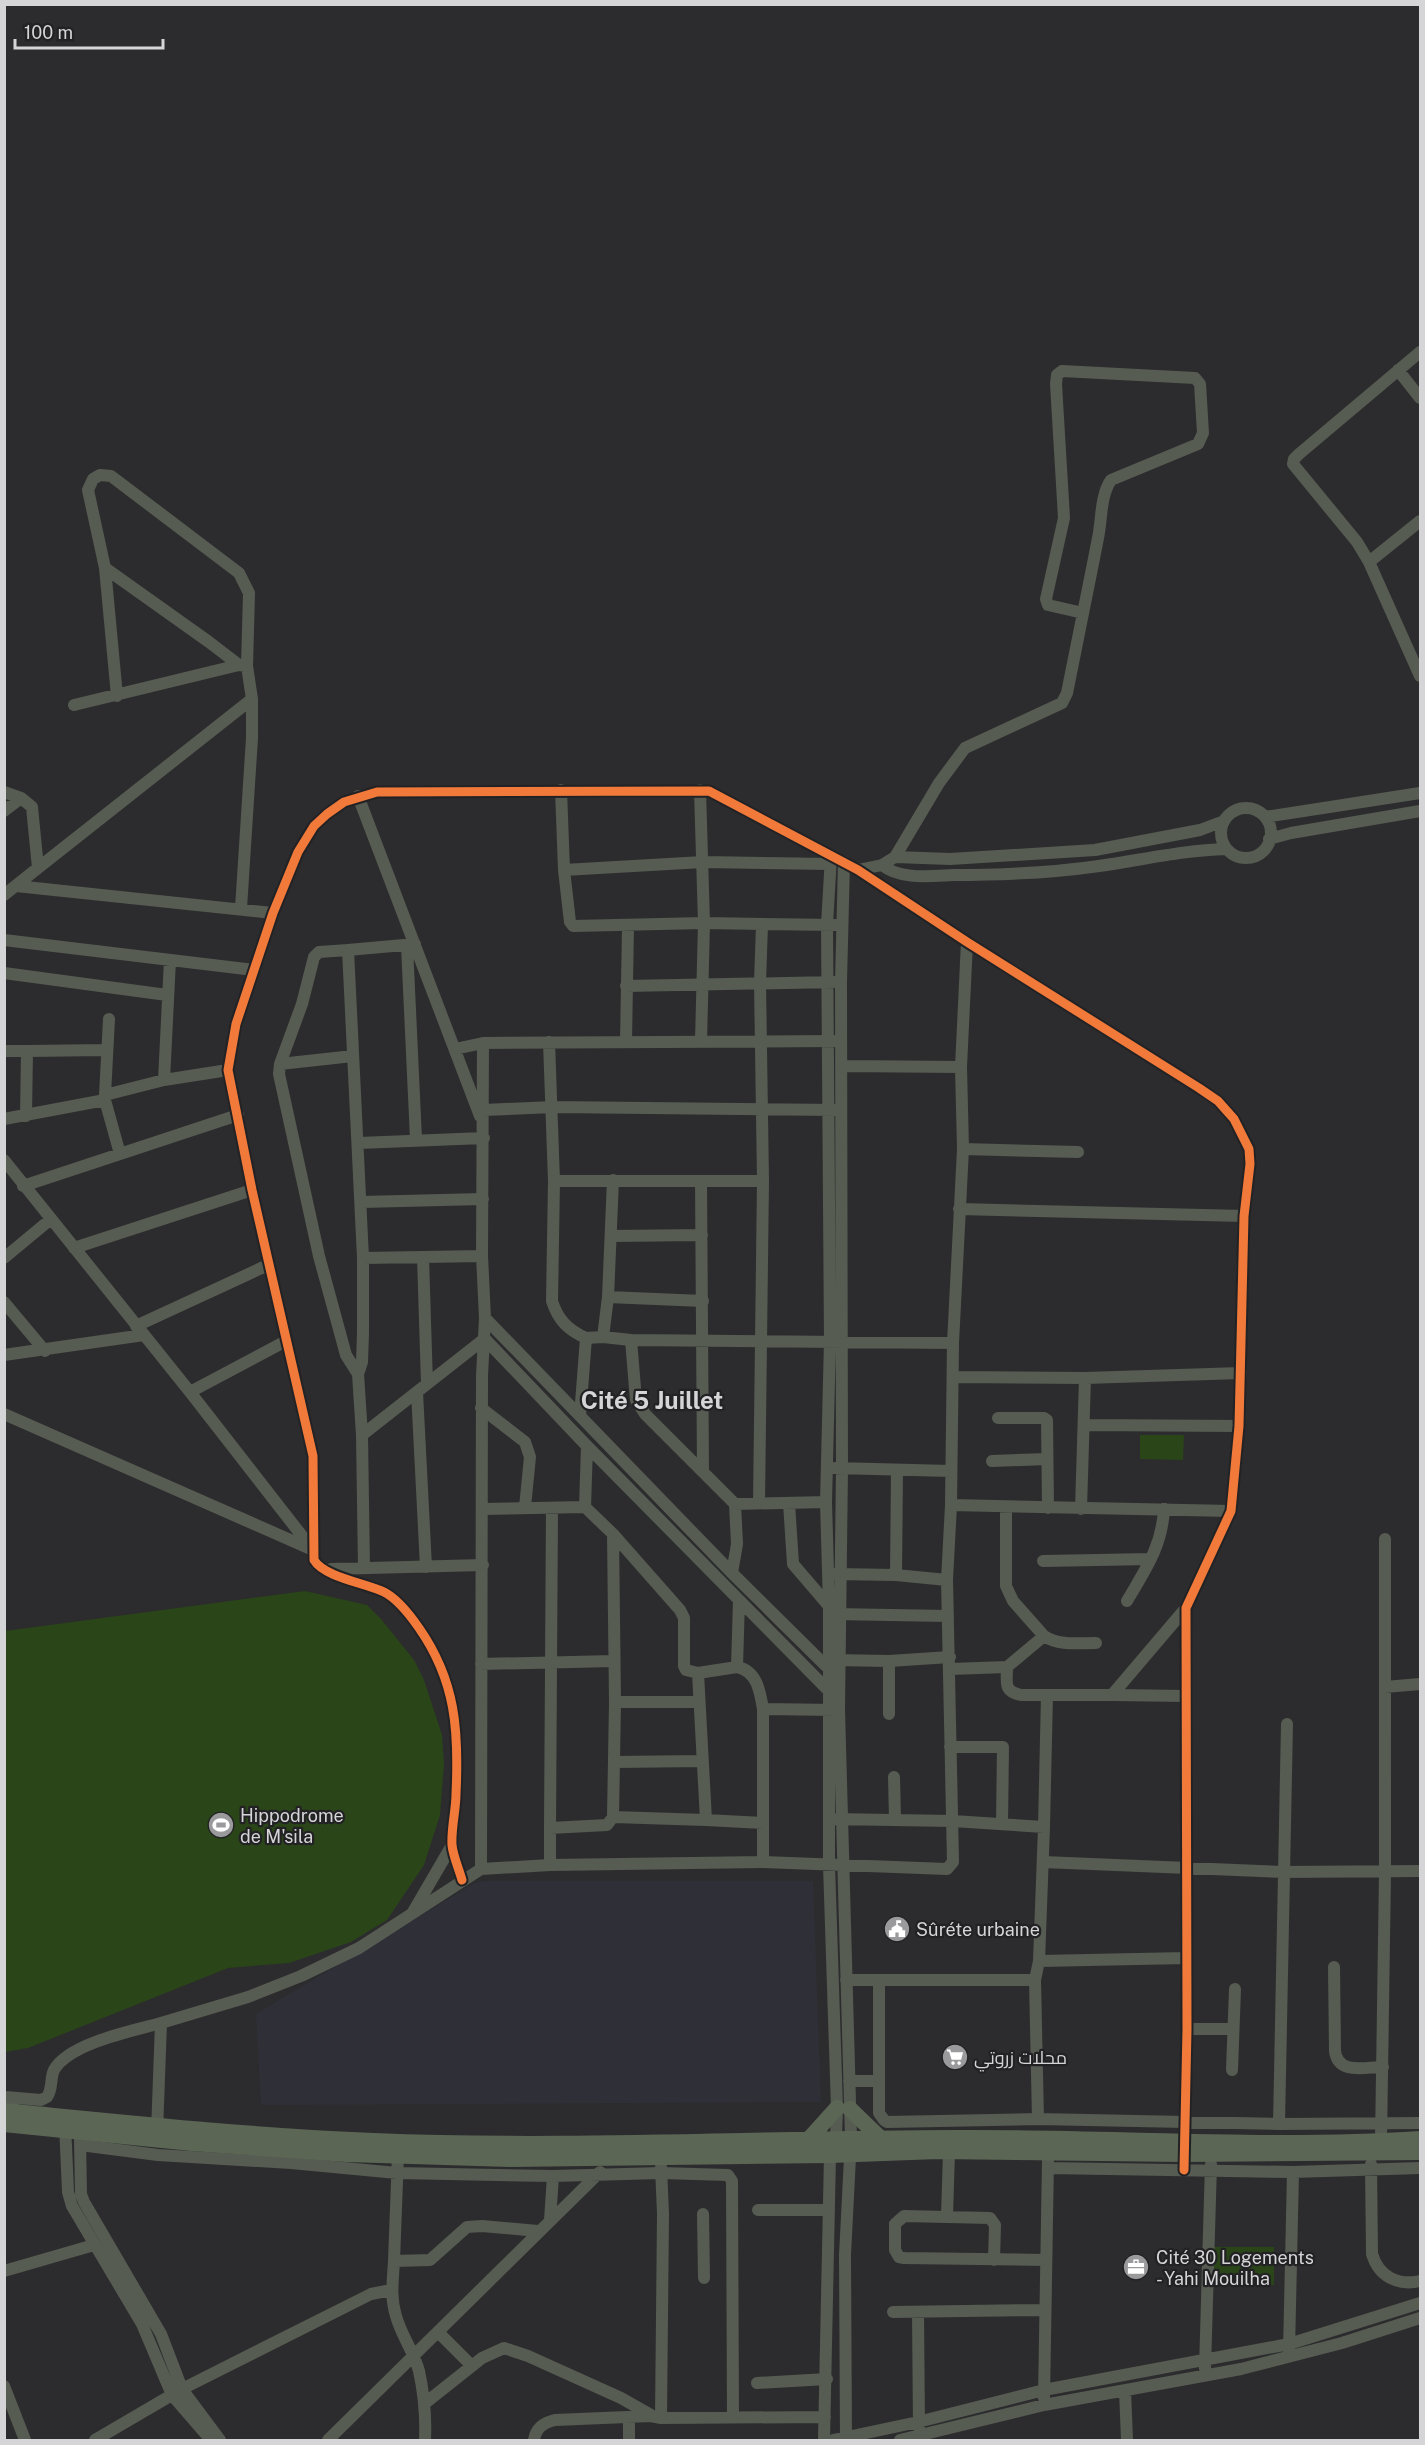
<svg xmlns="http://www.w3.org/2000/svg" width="1425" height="2445" viewBox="0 0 1425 2445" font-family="'Public Sans',Cairo,sans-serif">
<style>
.built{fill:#2f2f38}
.green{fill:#2a4518}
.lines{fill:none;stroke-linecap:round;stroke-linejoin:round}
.minor{stroke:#565c52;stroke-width:12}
.major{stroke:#5c6655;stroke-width:16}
.cycleway-casing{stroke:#222225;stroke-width:13}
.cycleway{stroke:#f17a3a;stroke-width:9}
.labels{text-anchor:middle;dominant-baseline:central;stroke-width:4.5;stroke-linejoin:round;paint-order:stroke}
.poi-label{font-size:18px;fill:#d5d5d8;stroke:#222225;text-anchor:start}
.district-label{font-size:24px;font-weight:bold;fill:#d5d5d8;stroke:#222225}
</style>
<rect width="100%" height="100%" fill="#2c2c2e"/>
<!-- built -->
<path class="built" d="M484 1881H813L821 2102 261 2105 256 2014 475 1883Z"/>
<!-- green -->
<path class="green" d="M1140 1435H1184L1183 1460 1140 1459Z
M305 1591 367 1605 381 1619 414 1660 424 1680 442 1735 444 1764 440 1815 424 1865 387 1920 351 1942 289 1963 228 1968 28 2048 5 2052V1631Z
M1209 2247H1274V2285H1208Z"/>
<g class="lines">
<!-- minor -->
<path class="minor" d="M1420 352 1299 454 1294 459 1293 464 1357 542 1369 562 1420 676
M1398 370 1420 398
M1369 562 1420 521
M105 568 209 642 239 665
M117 696 105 568 88 490 93 479 100 475 111 476 239 573 249 593 247 666 252 699V738L241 908
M74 705 239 665 247 666
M561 790 564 870 570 922 573 926 704 923 835 925
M700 790 704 923 701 1042
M4 792 21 798 32 807 38 868 4 895
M358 796 480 1116
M1221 833a25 25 0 1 1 50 0a25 25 0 1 1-50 0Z
M4 811 21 798
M1265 817 1420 793
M1269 839 1291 833 1420 811
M895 857 939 783 965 748 1062 703 1067 693C1077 642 1088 590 1098 538 1102 520 1100 496 1111 480L1198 444 1203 433 1200 384 1195 378 1062 371 1057 375 1056 384 1064 518 1046 599 1048 605 1083 613
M844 862 841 982 842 1469 839 1710 851 2138 845 2255 846 2440
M882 865C900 880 930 876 953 875 1001 875 1051 873 1099 866 1142 860 1184 850 1226 849
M38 868 252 699
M564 870 703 862 830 864
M858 870 882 865 895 857 950 859 1095 850 1200 830 1224 821
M16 886 273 913
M4 940 254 970
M407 946 416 1139
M348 950 319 952 314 957 302 1004 280 1064 279 1074 319 1256 346 1355 358 1374
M4 973 167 995
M626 986 834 982
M549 1042 554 1181 552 1301C558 1320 568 1330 586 1338
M626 1042 628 926
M455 1049 483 1043 834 1041
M4 1051H27L26 1116
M27 1051 106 1050
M280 1064 353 1056
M841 1066 961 1067
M164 1080 170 960
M105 1095 109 1019
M105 1100 120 1154
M484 1110 553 1107 836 1110
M4 1119 105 1100V1095L164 1080 228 1070
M359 1143 484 1138
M963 1149 1078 1152
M4 1160 190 1392 313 1550 4 1414
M554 1181H763
M701 1181 703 1471
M23 1186 238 1115
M361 1202 483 1199
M959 1209 1244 1216
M611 1236 702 1235
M74 1248 252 1190
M423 1257 427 1384
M4 1258 51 1219
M363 1258 482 1256
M608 1297 703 1301
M4 1302 45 1351
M485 1318 732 1573 829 1669
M136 1326 268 1265
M603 1337 608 1297 613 1180
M484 1338 587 1446 828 1690
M631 1340 953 1343
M4 1355 144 1335
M954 1377 1085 1378 1241 1373
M190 1392 286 1341
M417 1392 426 1567
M481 1408 525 1442 530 1457 525 1507
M580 1416 586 1338 603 1337 631 1340 636 1400 645 1414 735 1504 737 1544 732 1573
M998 1418H1044L1047 1420 1048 1508
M1084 1425 1239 1426
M362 1435 483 1340
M587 1446 585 1507 613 1534 680 1610 684 1618V1666L686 1670 698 1673 737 1667
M992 1461 1047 1459
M835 1468 951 1471
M759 1503 763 1181 760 982 762 925
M789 1503 793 1564 829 1606
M735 1504 826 1502
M951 1505 1231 1511
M1006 1507V1586L1013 1601 1044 1636C1059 1646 1078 1643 1096 1643
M483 1509 585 1507
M1081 1509 1085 1378
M1043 1561 1151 1559
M364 1568 362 1435 358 1374 362 1362 363 1333V1258L348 950 415 944
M331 1569 483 1565
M835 1574 896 1575 947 1580
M896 1575 897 1470
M739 1600 737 1667C757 1671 760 1691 763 1709L836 1710
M1127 1601C1145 1570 1162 1547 1164 1509
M833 1614 948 1616
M833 1660 889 1661 950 1657
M481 1664 614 1661
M1007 1667 1044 1636
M950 1669 1007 1667C1007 1683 1003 1691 1021 1695H1112L1186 1608
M698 1673 706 1820 763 1823
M1385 1687 1420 1684
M1112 1695 1186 1696
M615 1702H698
M889 1714V1661
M950 1747H1003L1002 1824
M615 1762 701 1761
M894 1777 895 1819
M613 1817 706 1820
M833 1819 953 1821 1044 1827 1047 1695
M550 1828 552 1508
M763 1862V1709
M1043 1862 1283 1872 1420 1871
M550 1865V1828L607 1825 613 1817 615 1702 613 1534
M481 1869 482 1376 485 1318 482 1256 483 1043
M462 1880C459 1869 453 1856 452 1845 451 1828 456 1810 456 1794 459 1731 456 1681 419 1628 410 1615 398 1599 384 1592 365 1583 324 1577 314 1560L313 1456 252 1190 228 1070 236 1024 273 913 298 852 314 826 327 814 344 802 377 792 709 791 858 870 967 942 1199 1088 1218 1101 1234 1119 1249 1149 1250 1164 1244 1216 1239 1426 1231 1511 1186 1608 1187 2029 1184 2170
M413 1912 452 1845
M1039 1961 1186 1958
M1334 1967 1335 2051C1338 2075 1364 2067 1383 2067
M846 1980H1035L1038 2119
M879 1980V2113L884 2120 887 2122 1038 2119 1279 2124 1420 2123
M1035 1980 1039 1961 1044 1827
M1187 2029H1233
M1232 2070 1235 1989
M849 2081H878
M6 2111 5 2097 41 2100 47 2097C53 2088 50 2078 54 2070 69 2043 133 2031 161 2023
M65 2124 68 2192 72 2206 142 2324 172 2395 211 2440
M1279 2124 1287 1724
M157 2132 161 2023 248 1997 301 1976 359 1948 481 1869 550 1865 763 1862 947 1869 953 1862 947 1580 951 1505 953 1343 963 1149 961 1067 967 942
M80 2138 81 2194 84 2202 161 2334 182 2389 220 2440
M1381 2141 1385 1873V1539
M80 2145 158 2155 291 2163 397 2173 553 2176 661 2173 728 2175 732 2181 733 2417
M1371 2164 1372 2254C1379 2277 1398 2286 1420 2281
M1048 2168 1293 2172 1420 2168
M758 2210H829
M703 2214 704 2278
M947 2216 949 2152
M550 2220 553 2176
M994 2260 995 2225 990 2218 904 2216 895 2224V2250L899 2257 904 2258 1046 2260
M394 2261 398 2155
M4 2271 94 2245
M893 2312 1044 2310
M918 2313 919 2428
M438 2332 472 2366
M1289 2351 1293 2172
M1205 2369 1211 2164
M757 2383 827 2379
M4 2386 25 2440
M1125 2390 1127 2440
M1044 2398 1048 2160
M424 2404 482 2358 504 2348 528 2356 621 2398 651 2415
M629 2417V2440
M661 2418 663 2214 661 2167
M95 2440 182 2389 371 2294 391 2290
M328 2440 600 2172
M425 2440C426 2418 424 2394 419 2371 414 2352 401 2335 396 2316 390 2297 393 2280 394 2261L430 2260 467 2227 482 2226 538 2231
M534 2440C536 2428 543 2423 555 2420L651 2416 661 2418 825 2417
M824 2440 830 2155 836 2138 837 2108 829 1865V1606L826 1502 830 1341 827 925 831 856
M833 2440 918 2422 1044 2390 1289 2344 1420 2303
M900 2440 1044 2405 1241 2369 1342 2343 1420 2318"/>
<!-- major -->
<path class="major" d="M850 2109 880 2138
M4 2111C128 2123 250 2136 374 2141 568 2149 763 2138 958 2138 1112 2137 1267 2149 1420 2139
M4 2124 192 2143 347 2154 510 2159 830 2155 938 2151 1185 2154 1420 2152
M809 2139 837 2108"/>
<!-- cycleway casing -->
<g class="cycleway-casing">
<path id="cycleway" d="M462 1880C459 1869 453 1856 452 1845 451 1828 456 1810 456 1794 459 1731 456 1681 419 1628 410 1615 398 1599 384 1592 365 1583 324 1577 314 1560L313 1456 252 1190 228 1070 236 1024 273 913 298 852 314 826 327 814 344 802 377 792 709 791 858 870 967 942 1199 1088 1218 1101 1234 1119 1249 1149 1250 1164 1244 1216 1239 1426 1231 1511 1186 1608 1187 2029 1184 2170"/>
</g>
<!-- cycleway -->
<use href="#cycleway" class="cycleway"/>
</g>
<!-- icons -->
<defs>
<g id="stadium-disc" transform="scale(1.35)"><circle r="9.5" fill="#9a9a9c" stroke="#222225"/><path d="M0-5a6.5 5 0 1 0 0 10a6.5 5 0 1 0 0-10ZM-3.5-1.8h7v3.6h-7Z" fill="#fff"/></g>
<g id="civic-disc" transform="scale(1.35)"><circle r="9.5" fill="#9a9a9c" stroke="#222225"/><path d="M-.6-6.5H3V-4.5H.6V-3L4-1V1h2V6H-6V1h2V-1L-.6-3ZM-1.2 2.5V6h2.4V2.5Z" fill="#fff"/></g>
<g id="supermarket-disc" transform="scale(1.35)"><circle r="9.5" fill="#9a9a9c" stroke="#222225"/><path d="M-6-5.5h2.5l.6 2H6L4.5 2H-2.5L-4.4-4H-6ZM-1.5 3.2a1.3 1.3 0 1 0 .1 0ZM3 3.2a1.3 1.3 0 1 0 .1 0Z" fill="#fff"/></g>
<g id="office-disc" transform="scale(1.35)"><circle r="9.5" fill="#9a9a9c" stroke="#222225"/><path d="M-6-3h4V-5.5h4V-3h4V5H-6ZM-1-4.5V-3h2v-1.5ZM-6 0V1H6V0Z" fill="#fff"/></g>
</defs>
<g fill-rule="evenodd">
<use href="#stadium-disc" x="221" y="1825"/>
<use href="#civic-disc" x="897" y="1929"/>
<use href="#supermarket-disc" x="955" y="2057"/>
<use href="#office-disc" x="1136" y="2267"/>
</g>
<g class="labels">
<!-- poi labels -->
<g class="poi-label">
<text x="240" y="1815">Hippodrome<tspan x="240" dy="21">de M'sila</tspan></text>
<text x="916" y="1929">Sûréte urbaine</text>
<text x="974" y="2057">محلات زروتي</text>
<text x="1156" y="2257">Cité 30 Logements<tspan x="1156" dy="21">- Yahi Mouilha</tspan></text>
</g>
<!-- district labels -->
<g class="district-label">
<text x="652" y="1400">Cité 5 Juillet</text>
</g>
</g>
<!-- border -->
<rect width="1425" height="2445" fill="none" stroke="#d5d5d8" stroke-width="12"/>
<!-- scale -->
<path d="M15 39v9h148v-9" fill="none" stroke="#d5d5d8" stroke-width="3"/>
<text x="24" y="39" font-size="18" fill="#d5d5d8" stroke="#222225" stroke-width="4.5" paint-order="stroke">100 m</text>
</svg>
